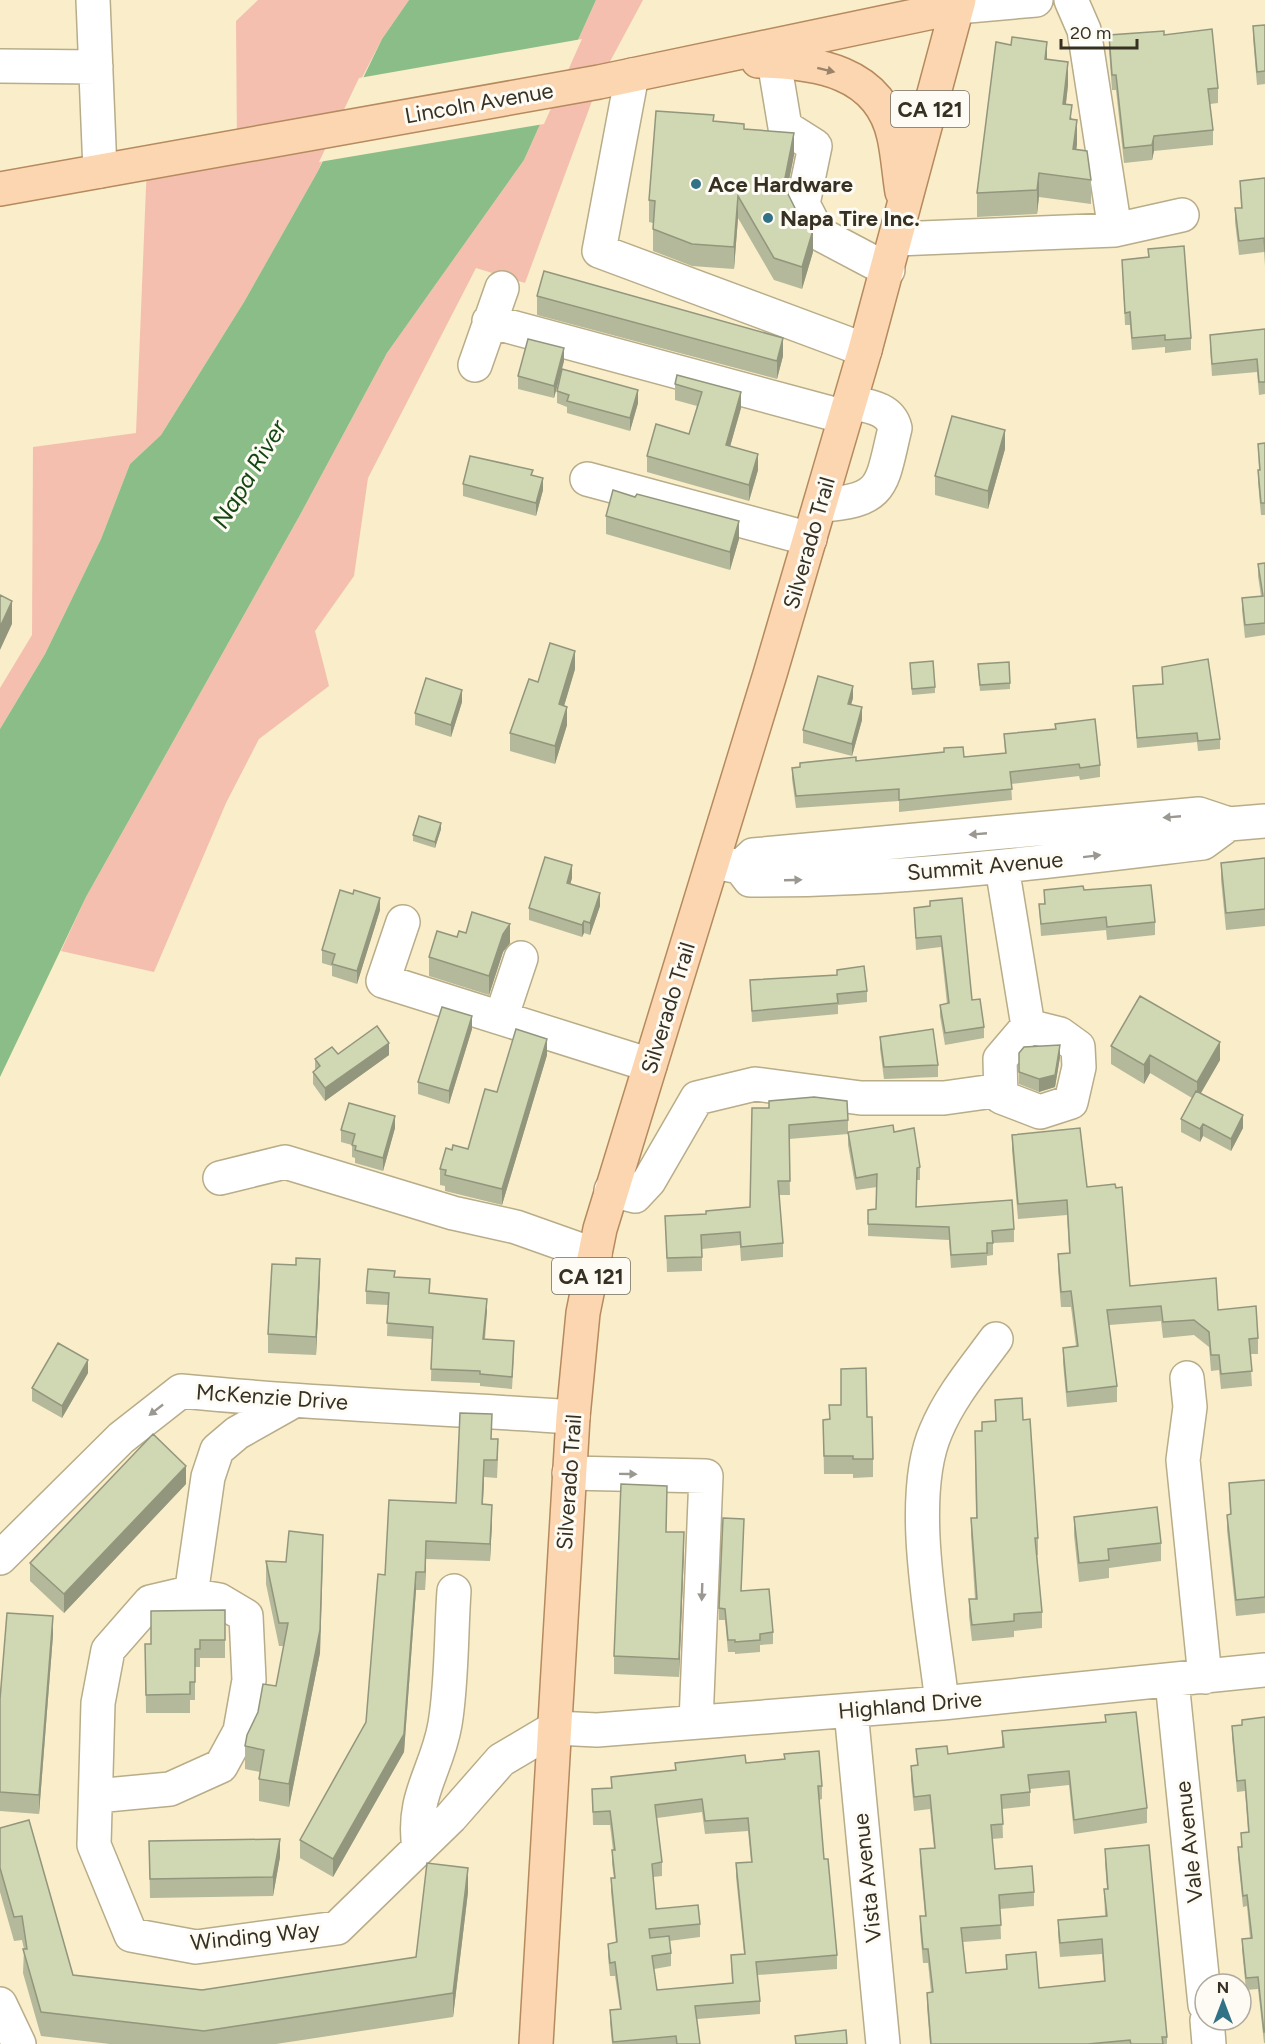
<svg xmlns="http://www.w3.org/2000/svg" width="1265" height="2044" viewBox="0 0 1265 2044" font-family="Figtree,sans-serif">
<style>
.green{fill:#f4bfaf}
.water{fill:#8bbd88}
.pier{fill:#faedc9}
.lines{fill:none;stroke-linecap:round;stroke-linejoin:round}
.minor-casing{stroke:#b8ac89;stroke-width:36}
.major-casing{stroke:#b58a5e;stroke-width:36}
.minor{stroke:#fff;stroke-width:33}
.major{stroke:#fcd6b1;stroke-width:33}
.wall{fill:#b3b99a;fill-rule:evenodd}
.shaded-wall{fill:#92967d}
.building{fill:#d0d7b3;stroke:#92967d;stroke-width:1.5;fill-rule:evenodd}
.oneway{fill:#99846a}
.oneway2{fill:#9a9891}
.poi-dot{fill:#327286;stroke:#fefbf4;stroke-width:2}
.labels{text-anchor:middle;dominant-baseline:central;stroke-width:6;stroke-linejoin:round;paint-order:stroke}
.shield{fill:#fefbf4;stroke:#726e62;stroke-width:1.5}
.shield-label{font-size:21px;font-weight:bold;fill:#363123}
.street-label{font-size:22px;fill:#363123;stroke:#fefbf4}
.poi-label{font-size:22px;font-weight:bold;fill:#363123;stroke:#fefbf4;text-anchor:start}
.water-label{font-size:24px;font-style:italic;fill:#134613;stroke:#fefbf4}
</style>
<rect width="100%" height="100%" fill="#faedc9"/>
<!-- green -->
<path class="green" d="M258 0H409L382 39 335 130 318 171 244 302 161 435 130 464 101 539 45 654 0 729V688L32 635 33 447 136 433 147 163 237 147 236 21Z
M596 0H643L599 82 525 283 476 268 368 478 354 576 315 631 329 686 259 739 226 803 154 972 61 951 86 897 300 515 387 353 524 160Z"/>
<!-- water -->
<path class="water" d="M409 0H596L524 160 387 353 300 515 86 897 0 1077V729L45 654 101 539 130 464 161 435 244 302 318 171 382 39Z"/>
<!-- pier -->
<path class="pier" d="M582 39 544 124 319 162 359 78Z"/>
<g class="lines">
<!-- minor casing -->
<g class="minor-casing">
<path id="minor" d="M93 0 100 171
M1071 0 1084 30 1115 230
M957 7 1036 0
M774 61 785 127 815 146 803 204 818 233 888 270
M0 66 96 67
M632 75 599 251 865 350
M897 239 1115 230 1182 215
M489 321 845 417
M475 365 502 288
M587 479 810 539
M820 505C885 501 881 486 895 428 890 408 868 406 850 402
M714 862 740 867 753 855 1199 814 1229 824 1265 821
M740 867 750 880C902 881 1053 861 1203 843L1229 824
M1002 867 1028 1026 1060 1034 1078 1047 1079 1067 1071 1102 1040 1112 1001 1097 1000 1059 1028 1026
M403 922 383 981 650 1065
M501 1018 521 958
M220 1178 285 1162 453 1213 516 1227 595 1255
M611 1190 635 1196 649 1181 697 1098 755 1084 861 1098H944L1001 1090
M1187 1378 1190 1407 1183 1460 1205 1677
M569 1473 706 1476 696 1722
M0 1558 121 1438 181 1391C312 1404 443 1408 573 1417
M191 1595 208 1477 217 1450 237 1433 292 1402
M1172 1681 1205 2005
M942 1703C934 1628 906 1499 936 1431 950 1397 974 1369 996 1339
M851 1711 883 2044
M96 1796 170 1789 221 1766 240 1731 249 1680 246 1616 219 1600 184 1594 150 1602 108 1650 98 1703 94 1845 131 1935 196 1947 337 1928 451 1817 501 1760 555 1728 597 1730 942 1703 1265 1670
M419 1848C411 1796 437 1771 445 1724 452 1683 451 1633 454 1591
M0 2004 19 2044
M1207 2020 1209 2044"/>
</g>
<!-- major casing -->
<g class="major-casing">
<path id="major" d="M758 61C816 62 880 71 894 137 898 155 899 174 902 192
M0 189 599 82 957 7
M536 2044 573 1417 583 1313 600 1229 770 674 865 350 959 0"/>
</g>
<!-- minor -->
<use href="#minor" class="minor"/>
<!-- major -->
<use href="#major" class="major"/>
</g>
<!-- wall -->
<path class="wall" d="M1265 25V84L1257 85 1253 38V26Z
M1109 35H1164L1218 88V103L1210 104 1213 130V145L1154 151 1152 160 1124 163 1116 90H1112L1109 50Z
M1047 59 1068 85 1066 104 1072 119 1077 144 1076 150 1091 180V204L1039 197 1037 214 977 217V193Z
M714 121 744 129 794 155 787 191 813 252 802 289 774 280 738 218 734 269 692 266 653 251V223L649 222V200Z
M1265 178V266L1264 252 1239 255 1235 222V208H1241L1240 181Z
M1148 249 1191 338V350L1165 353V347L1132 350 1130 325H1125L1122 260 1148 258Z
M537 296 783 356 777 379 537 315Z
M1265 329V394L1259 395 1257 372 1212 376 1210 347V335Z
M564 361 554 398 518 389V376Z
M677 375 741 408 730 446 758 470 749 501 647 472V456L689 434 697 406 675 400V384Z
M557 391 638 403 630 431 567 413V407L557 403Z
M1265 443V515H1261L1258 482V470H1259L1258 444Z
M1005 449 988 509 935 495V476Z
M533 475 543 490 536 516 463 496V484Z
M606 516 739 539 730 570 606 534Z
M1265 563V635L1245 638 1242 610V598L1261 596 1258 576V564Z
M910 663 935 687V693L912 695Z
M1162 667 1220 739V749L1198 751 1197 742 1137 748 1133 686 1162 684Z
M575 669 564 706 567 725 555 764 510 751V733L538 682Z
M978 670 1010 683V689L980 691Z
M853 698 851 704 862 720 852 756 803 743V730Z
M462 702 451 737 415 725V713Z
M1055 724 1100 765V777L1080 780 1079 776 1011 784 1012 800 899 812V801L796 808 792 779V768L856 761 964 757 1005 754 1004 734 1055 729Z
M441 829 435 848 413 841V835Z
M1265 858V926L1226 930 1221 880V863Z
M572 878 570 884 600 906 590 935 584 933 582 937 529 920V908Z
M1044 890H1084L1155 922V935L1107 940 1106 930 1041 936 1039 904H1044Z
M930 906 984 1027V1038L945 1045 940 1016V1005L947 1004 941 947 916 950 914 908Z
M380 910 357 984 332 976V966L322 963V950Z
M457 937 510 943 503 952 489 995 429 976V957Z
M837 970 867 991V1002L838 1005V1014L752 1022 750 980 837 975Z
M472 1029 449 1104 418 1094V1082Z
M880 1037 938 1065V1077L884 1079 880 1049Z
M1111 1046 1220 1060 1200 1094 1243 1128 1231 1151 1203 1136 1200 1142 1181 1132V1119L1192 1098 1150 1073 1144 1084 1111 1064Z
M1019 1053 1060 1057 1055 1087 1039 1092 1019 1084Z
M338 1054 389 1055 325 1101 313 1084V1072L315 1070V1059Z
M547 1055 502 1205 445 1191V1186L440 1185V1169L452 1150 468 1149 497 1092Z
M752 1108 848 1120V1132H894L920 1167V1180H917L916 1207 1014 1229V1242L993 1243V1255L987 1256V1265L951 1268 949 1240 868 1236V1210L876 1209 877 1187 856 1190 848 1145V1134L789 1139 790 1195H779L783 1243V1257L741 1261 740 1245 702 1249V1271L667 1272 665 1216 706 1214 750 1207Z
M395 1128 383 1171 355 1163V1158L352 1157V1145L341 1142V1130Z
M1012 1135 1087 1187 1130 1286 1218 1310 1258 1338V1354H1250L1252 1386 1221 1389 1219 1370 1211 1371 1209 1347 1194 1335 1163 1338 1161 1321 1109 1325 1117 1386V1402L1067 1407 1063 1363V1348L1076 1346 1071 1307H1061L1058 1269V1254L1069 1253 1067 1215 1018 1219 1012 1150Z
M296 1265 320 1277 316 1355 268 1353V1334Z
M395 1277 430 1293 487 1311 485 1339 514 1354 512 1389 480 1386V1383L431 1381 432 1339 387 1336 388 1305 366 1304V1291Z
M88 1373 62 1418 32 1401V1388Z
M995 1400 1023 1420 1038 1538V1555H1037L1042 1612V1628L1014 1631V1637L972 1641 969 1616V1599H975L971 1535V1518H976L975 1447 982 1431 995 1421Z
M867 1417 873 1459V1477L853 1478V1474H824L823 1420Z
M492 1439 498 1457 497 1478 484 1477 483 1504 492 1522 490 1561 426 1559 425 1590H416L404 1752 333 1877 300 1858V1840L366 1722 385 1575 456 1503Z
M1265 1480V1613L1236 1616 1227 1530V1515L1230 1514 1229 1483Z
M186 1484 64 1613 30 1581V1563Z
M667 1504 666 1532 684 1550 679 1677 614 1674V1656Z
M1074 1517 1161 1543V1561L1109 1568V1578L1079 1582 1074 1535Z
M323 1557 320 1653 289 1807 259 1801V1779L260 1772 245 1769V1746L276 1686 284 1646H279L266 1584V1561L286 1562Z
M741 1591 773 1632V1644L760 1645V1652L735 1654V1652H728L725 1620H719V1608Z
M225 1610V1658H200V1667H195V1700H190V1713H146L145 1644H151Z
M53 1635 39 1814 0 1811V1699Z
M1105 1715 1147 1808V1823L1074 1834 1069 1785 1030 1789V1806L1002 1809 1003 1838 992 1839 995 1869 1034 1892V1906L1000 1909 1001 1939 963 1942 966 1973 1006 1969V1955L1039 1988 1104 1981 1102 1954 1060 1957 1058 1934V1920L1105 1916 1104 1889H1107L1105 1863V1849L1167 2037V2044H930L927 2007V1993L931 1992 928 1963H923L920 1930V1916H925L920 1863V1849L934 1848 930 1809 914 1811 911 1780V1766L917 1765 916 1749 948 1754 1002 1748V1731L1105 1722Z
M1265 1717V2043H1264L1258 1989 1246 1990 1242 1950V1939L1250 1938 1247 1906 1243 1907 1238 1858V1847H1241V1833L1248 1832 1245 1791 1237 1792 1232 1737V1726L1242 1725Z
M784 1754 822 1786V1799L819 1800 824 1859 837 1955V1969L757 1975 760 2001V2014L697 2019 700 2044H612L610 2023V2010L620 2009 615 1976H610L608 1957V1944L616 1943 611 1892V1878H614L612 1864V1850H613L610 1825H593L592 1789 611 1788V1777L675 1770V1763H746L784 1759ZM702 1812 705 1834 748 1831 751 1862 736 1863V1877L744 1954 731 1955 732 1983 657 1990 654 1969 671 1966V1953L669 1941 700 1937V1924L656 1909 653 1877 662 1876V1862L657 1818Z
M0 1828 73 1975 202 1990 416 1957 468 1892 453 2017 276 2044H110L41 2036 23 1973 24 1949 22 1940 14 1941 0 1892Z
M149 1841 280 1857 273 1896 150 1898Z"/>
<!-- shaded-wall -->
<path class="shaded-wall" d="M1047 42V66L1045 59Z
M1068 62V85L1063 128V104Z
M1077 120V144L1073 173V149Z
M794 133V155L785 200V178Z
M1154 136V151L1152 160V145Z
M1039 173V197L1037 214V190Z
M738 196V218L734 269V247Z
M813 230V252L802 289V267Z
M783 338V356L777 379V361Z
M564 348V361L554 398V386Z
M638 390V403L630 431V418Z
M741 392V408L726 461V445Z
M1005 430V449L988 509V491Z
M758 454V470L749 501V485Z
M543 478V490L536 516V503Z
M739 521V539L730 570V552Z
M12 601V624L0 650V627Z
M575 651V669L559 723V704Z
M853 686V698L848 716V704Z
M462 690V702L451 737V725Z
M567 707V725L555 764V746Z
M862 707V720L852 756V744Z
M441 823V829L435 848V842Z
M572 865V878L567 896V883Z
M600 893V906L590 935V923Z
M380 898V910L357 984V971Z
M584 921V933L582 937V925Z
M510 924V943L503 952 489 995V976L503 934Z
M472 1016V1029L449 1104V1091Z
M547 1039V1055L502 1205V1189Z
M1220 1042V1060L1197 1100V1082Z
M389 1043V1055L325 1101V1088Z
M1060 1045V1057L1055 1087 1039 1092V1079Z
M1150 1055V1073L1144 1084V1065Z
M1243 1115V1128L1231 1151V1139Z
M395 1116V1128L383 1171V1158Z
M1203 1124V1136L1200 1142V1129Z
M320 1259V1277L316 1355V1337Z
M487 1299V1311L483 1351V1339Z
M88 1360V1373L62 1418V1406Z
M484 1460V1477L482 1522V1504Z
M186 1466V1484L64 1613V1594Z
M492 1505V1522L490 1561V1544Z
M684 1532V1550L679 1677V1659Z
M323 1535 320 1653 289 1807V1784Z
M426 1541V1559L425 1590V1572Z
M416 1572V1590L404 1752 333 1877V1859Z
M53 1616V1635L39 1814V1795Z
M280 1839V1857L273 1896V1877Z
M468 1868V1892L453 2017V1993Z"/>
<!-- building -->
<path class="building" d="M1265 25V71L1257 72 1253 26Z
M1212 29 1218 88 1208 89 1213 130 1154 136 1152 145 1124 148 1116 75H1112L1109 35 1164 31V35Z
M1012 37 1047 42 1045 59 1068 62 1063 104 1072 105 1070 119 1077 120 1073 149 1087 151 1091 180 1039 173 1037 190 977 193 996 42 1011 45Z
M656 111 714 115 713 121 744 124V129L794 133 785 178 786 190 801 220 813 230 802 267 774 258 738 196 734 247 692 244 653 229 655 201 649 200Z
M1265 178V252L1264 238 1239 241 1235 208H1242L1240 181Z
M1184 246 1191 338 1165 340V335L1132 338 1130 312 1125 313 1122 260 1149 257 1148 249Z
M544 271 783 338 777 361 537 296Z
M1265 329V382H1259L1257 359 1212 364 1210 335Z
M528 339 564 348 554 386 518 376Z
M562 369 638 390 630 418 567 401 569 395 557 391Z
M677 375 741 392 726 445 758 454 749 485 647 456 656 424 689 434 702 392 675 384Z
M952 416 1005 430 988 491 935 476Z
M1265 443V503H1261L1258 470H1260L1258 444Z
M470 456 533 470 531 475 543 478 536 503 463 484Z
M613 490 635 497 637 494 739 521 730 552 606 516Z
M1265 563V623L1245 625 1242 598 1263 596 1258 564Z
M0 595 12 601 0 627Z
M550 643 575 651 559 704 567 707 555 746 510 733 529 679 538 682Z
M1208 659 1220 739 1198 741 1197 733 1137 738 1133 686 1163 684 1162 667Z
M933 661 935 687 912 689 910 663Z
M1009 662 1010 683 980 685 978 664Z
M818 676 853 686 848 704 862 707 852 744 803 730Z
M426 678 462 690 451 725 415 713Z
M1095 719 1100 765 1080 768 1079 764 1010 772 1012 789 899 800V789L796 796 792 768 800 767V763L856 757V761L944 752V748L963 747 964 757 1006 753 1004 734 1056 729 1055 724Z
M419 816 441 823 435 842 413 835Z
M545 857 572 865 567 883 600 893 590 923 584 921 582 925 529 908Z
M1265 858V909L1226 913 1221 863Z
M1151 885 1155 922 1107 927 1106 917 1041 924 1039 904H1045L1044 890 1083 886 1084 890Z
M340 890 353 894 354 890 380 898 357 971 332 964 335 954 322 950Z
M962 898 972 1000 980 999 984 1027 945 1033 940 1005 949 1003 941 936 916 938 914 908 930 906V901Z
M472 912 510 924 503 934 489 976 429 957 437 931 457 937 459 931 466 933Z
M864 966 867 991 837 994 838 1003 752 1011 750 980 837 975V970Z
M1140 996 1220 1042 1197 1082 1150 1055 1144 1065 1111 1046Z
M442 1007 472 1016 449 1091 418 1082Z
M377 1026 389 1043 325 1088 313 1072 320 1066 315 1059 332 1047 338 1054Z
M516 1029 547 1039 502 1189 445 1175 446 1170 440 1169 446 1148 452 1150 453 1145 468 1149 485 1089 497 1092Z
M933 1029 938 1065 884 1067 880 1037Z
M1060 1045 1055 1075 1039 1079 1019 1072V1053L1024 1047Z
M1196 1091 1243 1115 1231 1139 1203 1124 1200 1129 1181 1119Z
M814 1097 847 1101 848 1120 789 1125 790 1181H778L783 1243 741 1247 740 1232 701 1235 702 1257 667 1258 665 1216 706 1214V1211L750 1207 752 1108H769V1101Z
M349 1103 395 1116 383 1158 355 1150 356 1146 352 1145 355 1134 341 1130Z
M893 1125 894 1132 914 1128 920 1167 917 1168 916 1207 1012 1200 1014 1229 992 1231 993 1243H987V1253L951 1255 949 1227 868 1224V1210L876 1209 877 1174 856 1178 848 1132Z
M1080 1128 1087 1187 1115 1184 1116 1188 1122 1187 1130 1286 1216 1278 1218 1310 1256 1306 1258 1338 1249 1339 1252 1371 1221 1374 1219 1355H1211L1209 1332 1194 1320 1163 1322 1161 1306 1107 1310 1117 1386 1067 1392 1063 1348 1078 1346 1071 1291 1061 1292 1058 1254 1070 1253 1067 1200 1018 1204 1012 1135Z
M296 1258 320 1259 316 1337 268 1334 272 1264 296 1265Z
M368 1269 395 1271 394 1277 430 1279 429 1293 487 1299 483 1339 514 1341 512 1377 480 1374V1371L431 1369 433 1327 387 1323 389 1293 366 1291Z
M58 1343 88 1360 62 1406 32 1388Z
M866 1368 867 1417H872L873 1459H853V1456H824L823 1420 830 1419 829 1405H841V1369Z
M1022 1398 1023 1420 1030 1419 1038 1538H1035L1042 1612 1014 1614V1621L972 1625 969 1599H977L971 1518H977L975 1431H982V1422L996 1421 995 1400Z
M460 1413 492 1414 491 1439H498L497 1460H484L482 1504 492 1505 490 1544 426 1541 425 1572H416L404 1734 333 1859 300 1840 366 1722 378 1574 385 1575 389 1500 456 1503Z
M153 1434 186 1466 64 1594 30 1563Z
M1265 1480V1597L1236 1600 1227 1515 1231 1514 1229 1483Z
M621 1484 667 1486 666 1532H684L679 1659 614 1656Z
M1157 1507 1161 1543 1108 1549 1109 1560 1079 1563 1074 1517Z
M723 1518 744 1519 741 1591 769 1589 773 1632 760 1634V1640L735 1642V1640H728L725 1609 719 1608Z
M289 1531 323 1535 320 1630 289 1784 259 1779 264 1750 245 1746 247 1735 258 1712 263 1684 276 1686 288 1623H279L266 1561 286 1562Z
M225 1610V1640H200V1649H195V1682H190V1694L146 1695 145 1644H151V1611Z
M7 1613 53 1616 39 1795 0 1792V1699Z
M1136 1712 1147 1808 1074 1820 1069 1771 1028 1775 1030 1792 1001 1795 1003 1824 991 1825 995 1869 1032 1866 1034 1892 999 1895 1001 1925 961 1928 966 1973 1007 1969 1006 1955 1036 1952 1039 1988 1105 1981 1102 1939 1060 1943 1058 1920 1107 1916 1104 1889H1108L1105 1849 1149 1845 1167 2037H1162L1163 2044H1131L1130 2040 1088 2044H931L927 1993 933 1992 928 1949H923L920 1916H926L920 1849 935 1848 930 1795 914 1797 911 1766 918 1765 916 1749 947 1746 948 1754 1004 1747 1002 1731 1106 1722 1105 1715Z
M1265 1717V2032H1264L1258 1977 1246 1978 1242 1939 1252 1938 1247 1895 1243 1896 1238 1847H1242L1241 1833 1249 1832 1245 1780 1237 1781 1232 1726 1242 1725V1720Z
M819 1751 822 1786H818L824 1859H828L837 1955 756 1962 760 2001 695 2006 700 2044H677L676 2036 613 2042 610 2010 621 2009 615 1962 610 1963 608 1944 617 1942 611 1878H615L612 1850H615L610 1811 593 1812 592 1789 612 1788 611 1777 676 1770 675 1763 745 1755 746 1763 785 1759 784 1754ZM702 1799 705 1821 748 1818 752 1862 736 1863 745 1954 731 1955 733 1983 657 1990 652 1956 671 1953 669 1936 650 1938 649 1929 700 1924 698 1905 656 1909 652 1864 662 1862 655 1805Z
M29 1820 73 1975 202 1990 416 1957 427 1863 468 1868 453 1993 204 2031 41 2012 23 1949H27L22 1916 14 1917 0 1868V1828Z
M280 1839 273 1877 150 1879 149 1841Z
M846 2030 847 2044H796L795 2036Z"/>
<!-- one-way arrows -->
<defs><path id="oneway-solid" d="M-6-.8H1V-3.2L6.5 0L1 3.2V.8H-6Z" transform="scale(1.5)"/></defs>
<use class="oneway" href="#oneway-solid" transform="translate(826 70) rotate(14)"/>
<g class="oneway2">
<use href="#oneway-solid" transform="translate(1172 817) rotate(175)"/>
<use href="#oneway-solid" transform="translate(978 834) rotate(175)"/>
<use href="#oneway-solid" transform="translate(1092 856) rotate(-7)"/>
<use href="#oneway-solid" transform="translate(793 880) rotate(-2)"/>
<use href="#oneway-solid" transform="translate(156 1410) rotate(142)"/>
<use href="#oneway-solid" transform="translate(628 1474) rotate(1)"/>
<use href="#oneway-solid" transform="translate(702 1592) rotate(92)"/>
</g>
<!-- markers -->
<g class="poi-dot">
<circle cx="696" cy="184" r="6"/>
<circle cx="768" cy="218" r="6"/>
</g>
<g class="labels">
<!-- shield labels -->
<g class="shield">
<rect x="891" y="91" width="78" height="36" rx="4.5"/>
<rect x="552" y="1258" width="78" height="36" rx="4.5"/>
</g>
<g class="shield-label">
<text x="930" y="109">CA 121</text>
<text x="591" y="1276">CA 121</text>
</g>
<!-- street labels -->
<g class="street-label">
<text transform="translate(479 103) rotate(-10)">Lincoln Avenue</text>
<text transform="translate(809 543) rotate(-74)">Silverado Trail</text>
<text transform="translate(985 866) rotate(-5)">Summit Avenue</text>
<text transform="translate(668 1008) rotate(-73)">Silverado Trail</text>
<text transform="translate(272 1397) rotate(4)">McKenzie Drive</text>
<text transform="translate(569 1482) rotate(-86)">Silverado Trail</text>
<text transform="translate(910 1705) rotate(-5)">Highland Drive</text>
<text transform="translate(1189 1842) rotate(-96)">Vale Avenue</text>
<text transform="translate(867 1878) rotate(-96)">Vista Avenue</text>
<text transform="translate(255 1936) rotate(-6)">Winding Way</text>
</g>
<!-- poi labels -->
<g class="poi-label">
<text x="708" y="184">Ace Hardware</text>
<text x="780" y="218">Napa Tire Inc.</text>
</g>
<!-- water labels -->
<g class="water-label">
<text transform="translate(249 474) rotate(-59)">Napa River</text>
</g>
</g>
<!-- north arrow -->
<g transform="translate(1223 2002)"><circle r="28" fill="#fefbf4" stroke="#aeaaa0" stroke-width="1.5"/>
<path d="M0-4.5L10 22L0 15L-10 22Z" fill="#327286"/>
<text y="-9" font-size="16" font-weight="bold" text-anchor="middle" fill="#363123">N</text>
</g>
<!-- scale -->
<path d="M1061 39v9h76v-9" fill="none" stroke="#363123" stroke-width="3"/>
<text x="1070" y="39" font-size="18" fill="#363123" stroke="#fefbf4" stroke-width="4.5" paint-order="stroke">20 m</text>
</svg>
